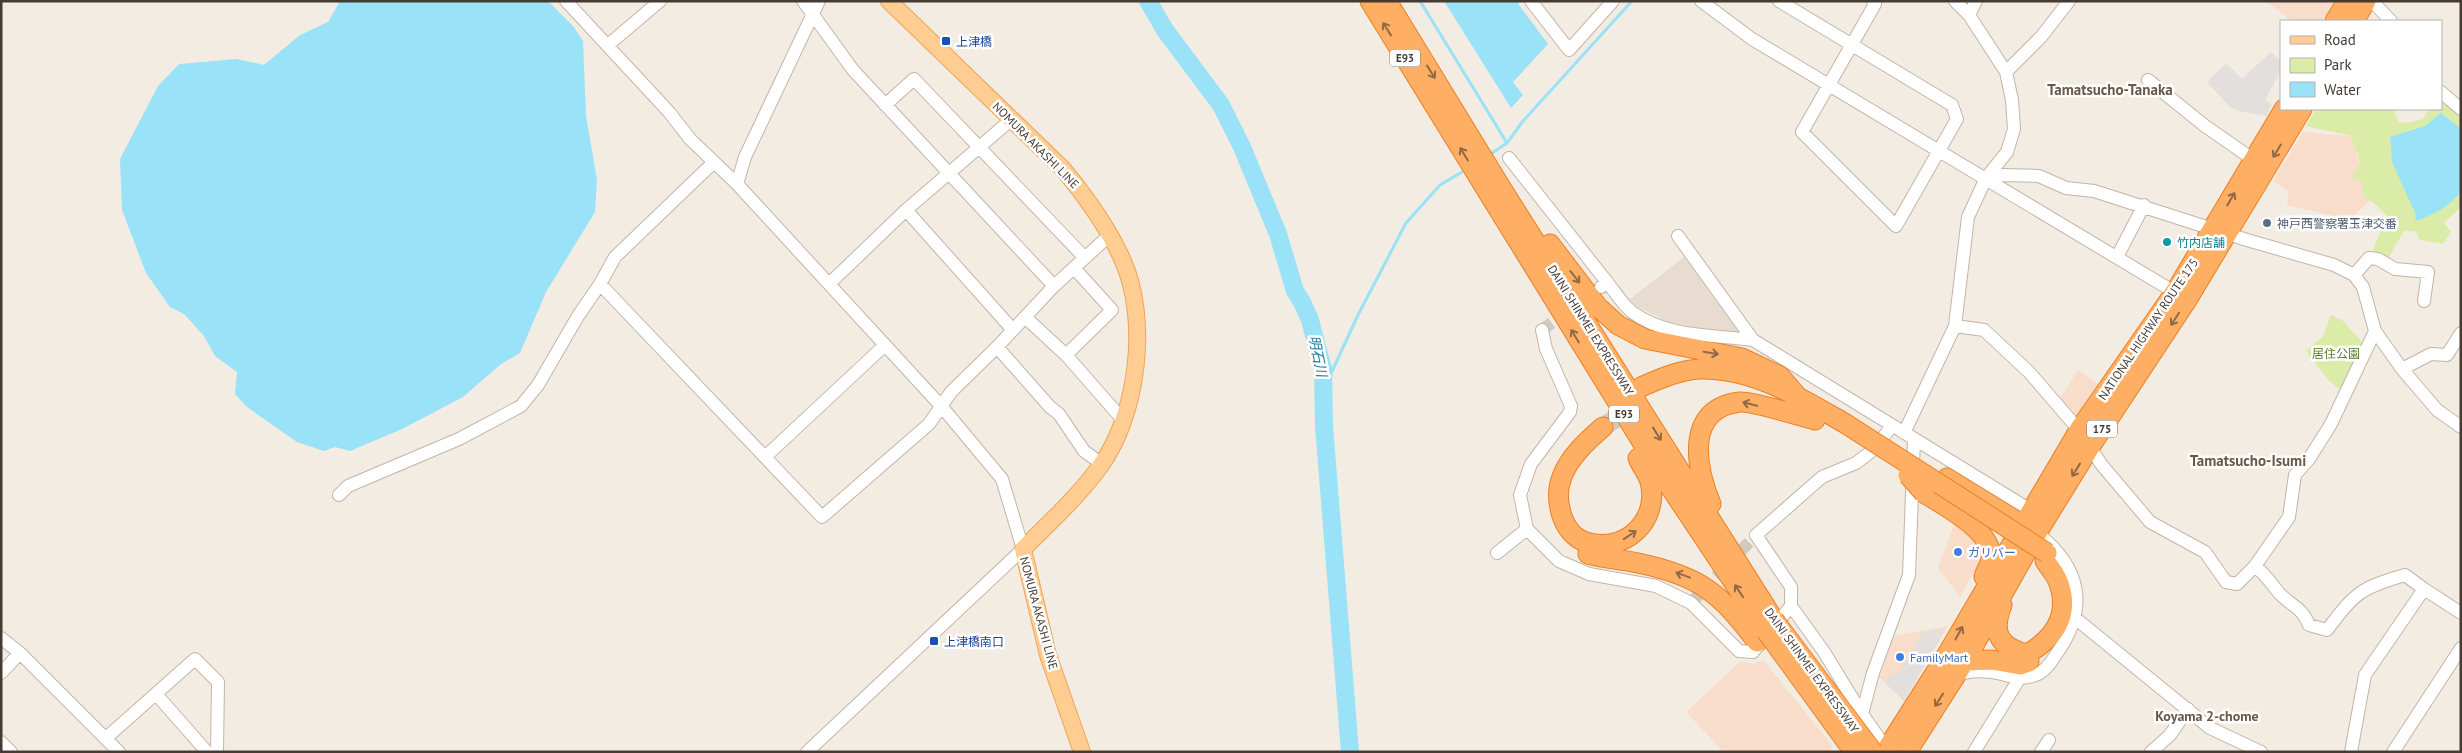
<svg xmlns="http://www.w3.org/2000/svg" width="2462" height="753" viewBox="0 0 2462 753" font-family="'PT Sans','Noto Sans JP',sans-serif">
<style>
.residential{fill:#e8dcd1}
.commercial{fill:#f8ddcb}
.green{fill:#daeca7}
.parking{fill:#e3dfdc}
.water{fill:#99e2f7}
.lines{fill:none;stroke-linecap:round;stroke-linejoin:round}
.stream{stroke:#99e2f7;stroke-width:3}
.river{stroke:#99e2f7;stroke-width:18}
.minor-tunnel{stroke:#d0c9c0;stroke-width:12;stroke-dasharray:12 6;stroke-linecap:butt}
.highway-tunnel{stroke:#d0c9c0;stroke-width:19;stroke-dasharray:19 9;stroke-linecap:butt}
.minor-casing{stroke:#c3b4a8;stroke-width:14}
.major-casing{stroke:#efa556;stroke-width:18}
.highway-casing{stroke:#ec7f24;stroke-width:21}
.minor{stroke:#fff;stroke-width:12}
.major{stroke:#ffcc91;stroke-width:16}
.highway{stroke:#ffaf63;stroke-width:19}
.highway-bridge-casing{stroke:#ec7f24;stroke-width:21;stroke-linecap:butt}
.highway-bridge{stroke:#ffaf63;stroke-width:19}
.oneway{stroke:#906946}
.transit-dot{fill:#1a4fb4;stroke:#fff;stroke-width:2}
.service-dot{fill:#5c6f8a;stroke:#fff;stroke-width:2}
.culture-dot{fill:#0f9aa8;stroke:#fff;stroke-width:2}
.shop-dot{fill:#3f7fe0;stroke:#fff;stroke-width:2}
.labels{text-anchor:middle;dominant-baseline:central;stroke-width:5;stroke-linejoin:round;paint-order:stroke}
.shield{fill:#fff;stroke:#7e7670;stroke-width:1}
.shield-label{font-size:11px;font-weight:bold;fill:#463b33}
.transit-label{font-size:12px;fill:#164399;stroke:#fff;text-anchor:start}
.street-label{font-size:12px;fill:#463b33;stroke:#fff}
.service-label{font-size:12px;fill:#4e5e75;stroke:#fff;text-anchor:start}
.culture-label{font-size:12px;fill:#0d838f;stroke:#fff;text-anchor:start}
.park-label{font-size:12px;fill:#547d21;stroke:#fff}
.shop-label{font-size:12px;fill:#366cbe;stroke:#fff;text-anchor:start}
.water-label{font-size:14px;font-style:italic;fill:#1f7c9a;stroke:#fff}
.neighbourhood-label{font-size:14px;font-weight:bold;fill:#6a5749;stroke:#fff}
.quarter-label{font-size:15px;font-weight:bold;fill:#6a5749;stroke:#fff}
</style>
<rect width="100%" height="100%" fill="#f3ece3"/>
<!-- residential -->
<path class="residential" d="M1684 257 1741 335 1668 322 1636 306 1630 299Z"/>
<!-- commercial -->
<path class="commercial" d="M2334 1 2322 21H2291L2268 2Z
M2303 132 2351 136 2359 163 2353 177 2361 181 2364 197 2370 200 2350 220 2287 205 2289 191 2273 181Z
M2078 370 2098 384 2074 419 2059 400Z
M1954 524 1968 534 1977 543 1980 552 1979 563 1960 597 1938 568Z
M1948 626 1904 701 1880 678 1893 636Z
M1763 660 1832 745 1830 752H1724L1686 712 1741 661 1754 664Z"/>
<!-- green -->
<path class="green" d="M2441 98 2461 118V207L2444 223 2451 232 2443 244 2420 240 2415 231H2404L2387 260 2372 252 2387 216 2373 202 2364 197 2361 181 2352 177 2360 163 2351 136 2306 126 2316 109H2396L2394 111 2399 122 2408 123 2423 119 2429 109H2441Z
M2331 315 2342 320 2364 344 2341 390 2328 380 2306 351 2323 336Z"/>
<!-- parking -->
<path class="parking" d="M2271 52 2281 62V71L2265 100 2272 104 2266 116 2239 111 2230 107 2207 82 2226 63 2242 79Z
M1937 629 1944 632 1904 701 1885 683 1891 673 1897 676 1924 632Z"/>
<!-- water -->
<path class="water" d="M340 1H548L573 26 583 41 586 116 597 180 595 212 546 292 520 353 501 364 463 397 402 429 350 451 335 447 324 451 297 442 247 407 235 394 237 372 215 356 204 336 184 314 170 307 146 273 122 210 120 159 158 86 179 64 236 59 264 65 300 35 328 22Z
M1444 1H1518L1519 5 1548 44 1513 82 1523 95 1511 108Z
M2441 113 2461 129V191C2450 207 2433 215 2415 221L2416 215 2392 162 2390 137 2425 126Z"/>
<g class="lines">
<!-- stream -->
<path class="stream" d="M1420 1 1507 143
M1489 155 1507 143 1523 121 1632 1
M1323 391 1358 315 1406 223 1440 185 1467 169"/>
<!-- river -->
<path class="river" d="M1148 1 1165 30 1221 105 1242 147 1278 234 1295 291 1302 302 1310 320 1316 343 1323 369 1324 426 1350 752"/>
<!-- minor-tunnel -->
<path class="minor-tunnel" d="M1542 330 1569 310
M1691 603 1756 535"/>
<!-- highway-tunnel -->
<path class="highway-tunnel" d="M1603 427 1647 398"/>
<!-- minor casing -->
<g class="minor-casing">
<path id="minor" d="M566 1 669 112 690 139 737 184 942 407 1002 479 1023 549 807 752
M803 1 853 70 1054 286
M1531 1 1569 50 1613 1
M1701 1 1752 39 2181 296
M1779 1 1952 105 1957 119 1896 226 1802 132 1875 4 1873 1
M2372 1 2391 21
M1969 15 1976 1
M608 45 660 1
M2006 72 2041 37 2069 1
M2148 80 2205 126 2254 160
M2441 92 2461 109
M885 105 914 79 1085 258
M1509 158 1607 282
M1986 178 2004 175 2039 176 2066 188 2094 191 2247 240 2334 265 2354 275 2363 287 2375 331 2402 369 2437 410 2461 427
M737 184 745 157 819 1
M906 210 1013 330
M1678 236 1753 340 2037 514
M2117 257 2144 205
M2354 275 2369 258 2378 259 2395 269 2428 272 2424 301
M600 284 615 257 714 162
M829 284 906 210 1012 119
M1601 287 1607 282C1615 292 1623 305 1632 312 1665 337 1714 335 1753 340
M1025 317 1066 355 1123 420
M1955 326 1984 330 2029 372 2079 430 2101 464 2150 522 2205 552 2226 582 2237 584 2255 566 2289 517 2295 475 2309 459 2331 424 2375 331
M997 347 1050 407 1059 414 1084 451 1102 464
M1066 355 1112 310 1074 268
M2402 369 2431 354 2447 355 2461 333
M1904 433 1955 326 1968 217 1986 178 2007 152 2014 129 2012 100 2006 72 1969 15 1955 1
M765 457 885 345
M339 495 348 486 459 439 521 406 538 385 578 316 600 284 822 517 929 424 951 392 997 347 1054 286 1111 234
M1527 529 1559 561 1589 574 1656 586 1691 603 1739 651 1753 652 1791 606 1824 652 1862 714 1889 752
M1497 553 1527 529 1520 495 1531 464 1570 412 1571 406 1546 349 1542 330
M2255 566C2265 574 2271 583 2279 593 2291 606 2302 607 2309 625L2327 630C2355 593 2360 588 2405 575L2424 589
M1791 606V587L1756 535 1822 477 1856 463 1873 450 1892 426
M2075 618 2210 728 2261 752
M1 638 20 653 119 752
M1 673 20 653
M1954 676C1967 671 1978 670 1992 672 2007 674 2017 681 2033 676 2044 673 2051 663 2057 653 2089 608 2081 567 2037 533
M156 694 207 752
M1862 714 1873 673 1909 575 1914 439
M106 738 195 659 218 682 217 752
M1 742 11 752
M1974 752 2019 679
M2041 752 2049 740
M2151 752 2170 735 2188 709
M2351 752 2365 675 2424 589 2461 613
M2393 752 2461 648"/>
</g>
<!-- major casing -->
<g class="major-casing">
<path id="major" d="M889 1 1063 169C1087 198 1108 227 1123 261 1149 320 1138 413 1101 465 1078 497 1050 522 1023 549L1048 655 1082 752"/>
</g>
<!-- highway casing -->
<g class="highway-casing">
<path id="highway" d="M1370 1 1666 481 1766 631
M1387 1 1500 186 1774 620
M2335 21 2347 1
M2354 21 2366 1
M1550 244 1598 307 1618 325 1645 339 1742 358 1780 376 1797 396
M1641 387C1659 379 1679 370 1700 369 1754 368 1801 398 1846 424
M1603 427C1588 440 1569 457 1562 477 1553 498 1562 535 1586 542 1624 554 1660 521 1650 482 1648 474 1641 466 1638 458
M1947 478 2033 531
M1924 493C1944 506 1994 531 1991 559 1990 565 1985 572 1984 577
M1711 504C1696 468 1684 408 1740 402 1753 401 1799 416 1815 420
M1588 554C1604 559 1621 559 1638 563 1700 576 1719 592 1757 642
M2002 605C1991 633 1999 647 2027 654 2055 638 2071 614 2058 581 2055 574 2049 567 2045 561
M1965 661 1992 660 2020 665 2029 662
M1885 752 1946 656 2079 430 2175 292 2284 109
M1907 752 1965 661 2037 533 2090 447 2187 300 2302 109"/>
</g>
<!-- minor -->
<use href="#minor" class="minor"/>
<!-- major -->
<use href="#major" class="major"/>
<!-- highway -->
<use href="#highway" class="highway"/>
<!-- highway-bridge casing -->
<g class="highway-bridge-casing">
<path id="highway-bridge" d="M1846 424 2047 553
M1908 475 1924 493
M1774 620 1873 752
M1766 631 1854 752"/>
</g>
<!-- highway-bridge -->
<use href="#highway-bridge" class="highway-bridge"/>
</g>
<!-- one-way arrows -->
<defs><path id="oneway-shaft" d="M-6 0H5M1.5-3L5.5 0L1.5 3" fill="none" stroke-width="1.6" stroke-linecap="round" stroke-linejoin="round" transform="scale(1.25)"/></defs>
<g class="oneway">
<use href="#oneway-shaft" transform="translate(1387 29) rotate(-122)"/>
<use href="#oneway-shaft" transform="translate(1431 72) rotate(58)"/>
<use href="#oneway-shaft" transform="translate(2277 151) rotate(121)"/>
<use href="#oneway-shaft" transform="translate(1464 154) rotate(-121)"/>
<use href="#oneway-shaft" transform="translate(2231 199) rotate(-60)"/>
<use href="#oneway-shaft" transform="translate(1575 277) rotate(52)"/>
<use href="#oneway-shaft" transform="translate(2175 319) rotate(123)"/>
<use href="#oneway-shaft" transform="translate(1575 336) rotate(-121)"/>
<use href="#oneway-shaft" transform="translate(1711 353) rotate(9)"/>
<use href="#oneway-shaft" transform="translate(1750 404) rotate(-167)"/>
<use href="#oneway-shaft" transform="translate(1657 434) rotate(58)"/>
<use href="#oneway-shaft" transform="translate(2076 470) rotate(122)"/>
<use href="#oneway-shaft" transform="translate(1630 535) rotate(-34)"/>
<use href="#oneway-shaft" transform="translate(1683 575) rotate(-160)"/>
<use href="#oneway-shaft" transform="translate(1739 591) rotate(-124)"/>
<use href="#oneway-shaft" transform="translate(1959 633) rotate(-61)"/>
<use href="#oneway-shaft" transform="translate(1939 700) rotate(122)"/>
</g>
<!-- markers -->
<g class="transit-dot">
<rect x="941" y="36" width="10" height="10" rx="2.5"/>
<rect x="929" y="636" width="10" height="10" rx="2.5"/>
</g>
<circle class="service-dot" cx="2267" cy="223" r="5"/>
<circle class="culture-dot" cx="2167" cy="242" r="5"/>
<g class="shop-dot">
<circle cx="1958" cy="552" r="5"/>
<circle cx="1900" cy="657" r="5"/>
</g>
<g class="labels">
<!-- shield labels -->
<g class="shield">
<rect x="1390" y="49.5" width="30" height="17" rx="4"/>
<rect x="1609" y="405.5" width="30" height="17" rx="4"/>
<rect x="2087" y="420.5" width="30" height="17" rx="4"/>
</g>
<g class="shield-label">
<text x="1405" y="58">E93</text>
<text x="1624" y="414">E93</text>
<text x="2102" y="429">175</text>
</g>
<!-- transit labels -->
<g class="transit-label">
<text x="956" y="41">上津橋</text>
<text x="944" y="641">上津橋南口</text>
</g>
<!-- street labels -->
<g class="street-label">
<text transform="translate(1036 145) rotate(45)">NOMURA AKASHI LINE</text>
<text transform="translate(2148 329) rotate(-56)">NATIONAL HIGHWAY ROUTE 175</text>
<text transform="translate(1591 330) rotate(58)">DAINI SHINMEI EXPRESSWAY</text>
<text transform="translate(1039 613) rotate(75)">NOMURA AKASHI LINE</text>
<text transform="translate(1812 670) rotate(54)">DAINI SHINMEI EXPRESSWAY</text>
</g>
<!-- service labels -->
<g class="service-label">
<text x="2277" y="223">神戸西警察署玉津交番</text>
</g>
<!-- culture labels -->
<g class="culture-label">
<text x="2177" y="242">竹内店舗</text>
</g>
<!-- park labels -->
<g class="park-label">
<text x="2336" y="353">居住公園</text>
</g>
<!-- shop labels -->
<g class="shop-label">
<text x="1968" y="552">ガリバー</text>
<text x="1910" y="657">FamilyMart</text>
</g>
<!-- water labels -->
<g class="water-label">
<text transform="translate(1318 356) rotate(78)">明石川</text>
</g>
<!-- neighbourhood labels -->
<g class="neighbourhood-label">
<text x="2207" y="716">Koyama 2-chome</text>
</g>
<!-- quarter labels -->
<g class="quarter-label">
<text x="2110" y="89">Tamatsucho-Tanaka</text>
<text x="2248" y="460">Tamatsucho-Isumi</text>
</g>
</g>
<!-- border -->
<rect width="2462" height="753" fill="none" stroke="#463b33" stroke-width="5"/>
<!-- legend -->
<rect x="2280" y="20" width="162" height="90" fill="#ffffff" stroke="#b5b1ad"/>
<rect x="2290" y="36" width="25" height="8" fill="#ffcc91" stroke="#b5b1ad"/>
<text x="2324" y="45" font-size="15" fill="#463b33">Road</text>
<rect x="2290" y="58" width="25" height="15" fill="#daeca7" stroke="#b5b1ad"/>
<text x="2324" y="70" font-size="15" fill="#463b33">Park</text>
<rect x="2290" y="82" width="25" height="15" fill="#99e2f7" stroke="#b5b1ad"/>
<text x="2324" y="95" font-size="15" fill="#463b33">Water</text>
</svg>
